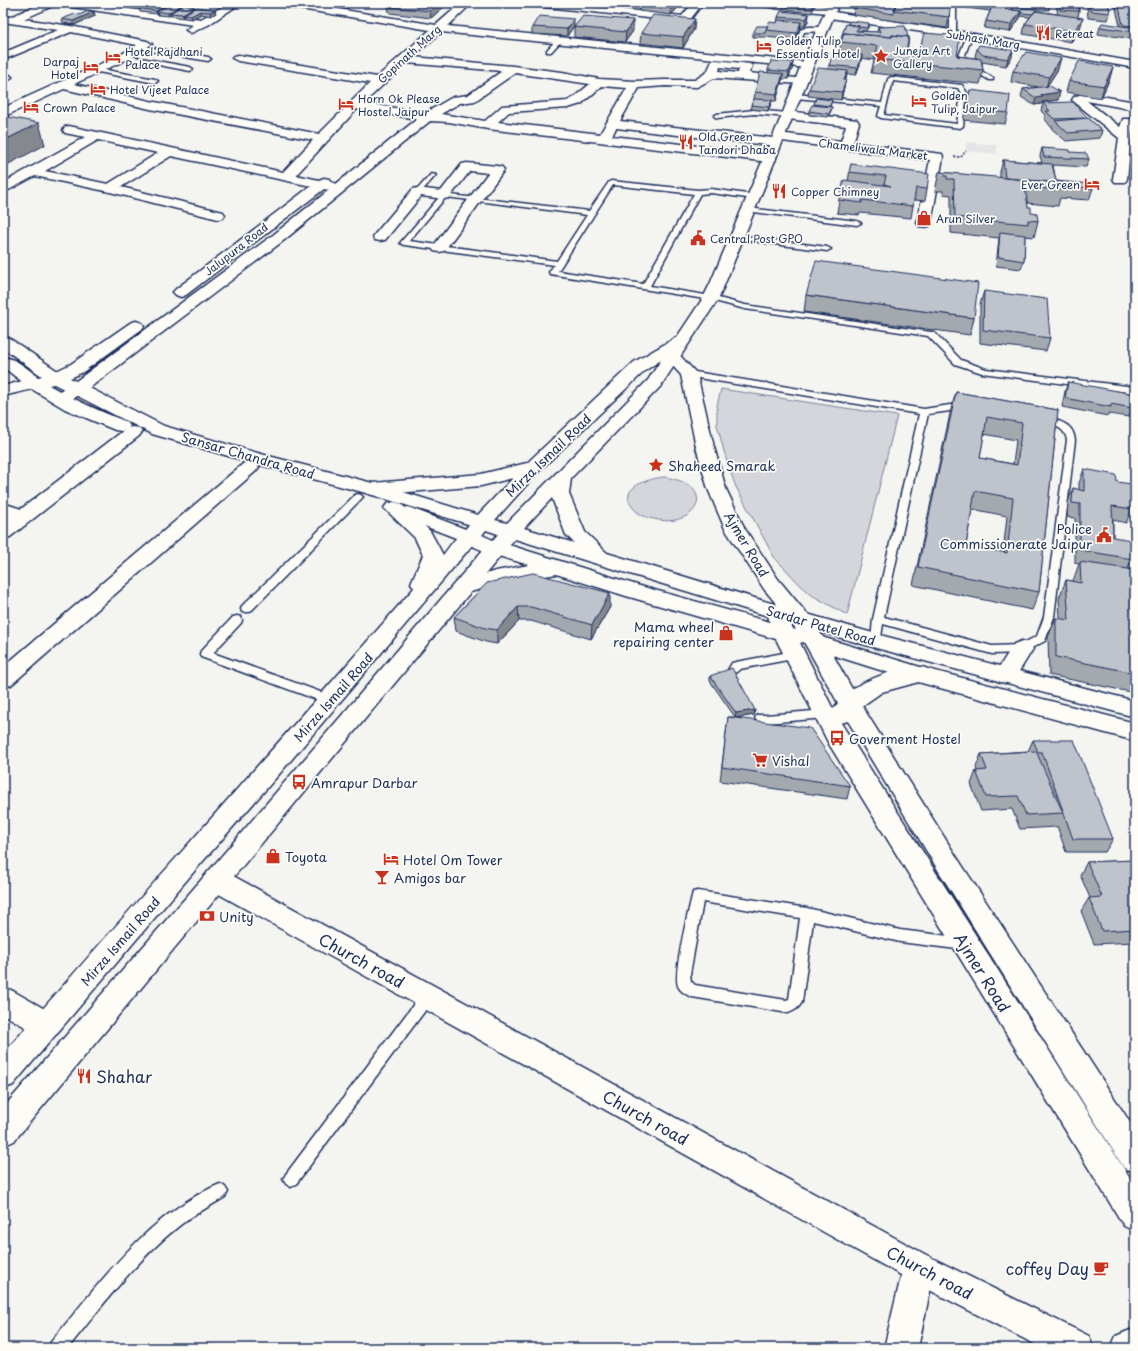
<svg xmlns="http://www.w3.org/2000/svg" width="1138" height="1351" viewBox="0 0 1138 1351" font-family="'Playpen Sans',sans-serif">
<style>
.built{fill:#e4e5e6}
.green{fill:#d4d6db;stroke:#78829c}
.lines{fill:none;stroke-linecap:round;stroke-linejoin:round}
.lane-casing{stroke:#1b2f5e;stroke-width:3}
.street-casing{stroke:#1b2f5e;stroke-width:3}
.secondary-casing{stroke:#1b2f5e;stroke-width:3}
.primary-casing{stroke:#1b2f5e;stroke-width:3}
.highway-casing{stroke:#1b2f5e;stroke-width:3}
.path{stroke:#1b2f5e;stroke-width:1.5;stroke-dasharray:2 1.5;stroke-linecap:butt}
.lane{fill:#fdfcf7;fill-rule:evenodd}
.street{fill:#fdfcf7;fill-rule:evenodd}
.secondary{fill:#fdfcf7;fill-rule:evenodd}
.primary{fill:#fdfcf7;fill-rule:evenodd}
.highway{fill:#fdfcf7;fill-rule:evenodd}
.wall{fill:#a4a8af;stroke:#1b2f5e;fill-rule:evenodd}
.shaded-wall{fill:#86888f;stroke:#1b2f5e}
.building{fill:#bfc3cc;stroke:#1b2f5e;fill-rule:evenodd}
.labels{text-anchor:middle;dominant-baseline:central;stroke-width:3.5;stroke-linejoin:round;paint-order:stroke}
.far-poi-label{font-size:11px;fill:#1b2f5e;stroke:#fdfcf7;text-anchor:start}
.far-street-label{font-size:11px;fill:#1b2f5e;stroke:#fdfcf7}
.street-label{font-size:13px;fill:#1b2f5e;stroke:#fdfcf7}
.poi-label{font-size:13px;fill:#1b2f5e;stroke:#fdfcf7;text-anchor:start}
.near-street-label{font-size:16px;fill:#1b2f5e;stroke:#fdfcf7}
.near-poi-label{font-size:16px;fill:#1b2f5e;stroke:#fdfcf7;text-anchor:start}
</style>
<rect width="100%" height="100%" fill="#f4f4f1"/>
<filter id="ink" filterUnits="userSpaceOnUse"><feTurbulence type="fractalNoise" baseFrequency=".025" numOctaves="2"/><feDisplacementMap in="SourceGraphic" scale="8" xChannelSelector="R" yChannelSelector="G"/><feConvolveMatrix kernelMatrix="1 2 1 2 8 2 1 2 1" color-interpolation-filters="sRGB"/></filter>
<g filter="url(#ink)">
<!-- built -->
<path class="built" d="M966 142 997 145V154L966 151Z"/>
<!-- green -->
<path class="green" d="M721 389 897 416 847 615 808 593 774 557 736 487 727 462 717 425V406Z
M664 477C721 485 697 530 654 519 648 518 642 516 637 512 613 490 645 479 664 477Z"/>
<g class="lines">
<!-- lane casing -->
<g class="lane-casing">
<path id="lane" d="M950 3H956V34L953 36 950 34Z
M808 27H824L827 29 824 31 804 32 802 37 819 43V45L799 40 796 38 800 30Z
M967 35 972 36 963 60 993 78V80H989L957 61Z
M557 39 562 40 551 52H547V50Z
M141 46 208 57 211 59 208 61 139 49V47Z
M124 55 190 67 193 69 190 71 122 58 121 57Z
M95 68 155 79 158 81 155 83 93 71V69Z
M891 77 962 85 967 93 963 126 960 128 881 118 878 116 881 106 796 98 793 96 796 94 882 103 888 79ZM893 81 958 88 961 93 957 124 884 115Z
M754 110 788 113 791 115 788 117 754 114 717 118 714 116 717 114Z
M431 174 436 175 420 193H416V191Z
M611 181 698 190 711 189 754 195 757 197 754 199 711 193 700 194 650 286 711 296 745 305 931 332H934L961 360 986 369 1135 387V393L982 373 955 364 928 336 745 309 711 300 550 274 549 272 554 265 404 245 400 243 442 194 589 211 609 182ZM613 185 694 194 643 284 558 271ZM446 197 587 215 557 261 409 241Z
M748 208 857 221 861 223 857 225 746 211 745 210Z
M734 235 827 247 831 249 827 251 737 239H734Z
M689 371 924 409 950 405 968 407 969 409 968 411H950L928 414 884 617 992 646 1020 645 1037 636 1044 617 1067 440C1064 425 1052 426 1040 423L1039 421C1044 415 1062 421 1068 426 1073 430 1074 435 1075 440L1054 617 1045 641 1022 653 992 654 883 624 880 644H872L871 641 873 619 919 414 686 376 685 374 686 372Z
M358 494 361 495 363 497 361 499 250 612H242L241 609 242 606 355 495Z
M237 616 241 617 242 620 241 623 213 653 334 697 336 700 334 703 330 704 326 703 201 657 200 654 201 651 233 617Z
M794 651 798 652 799 655 798 658 740 669C736 673 734 674 729 673L728 670 732 663 736 662Z
M825 710 829 711 831 714 829 717 825 718 766 723 757 721 755 718 757 715H766Z
M698 891 807 908 900 930 965 938 970 940 972 944 970 948 965 950 900 942 813 921 802 1002C799 1008 794 1011 788 1013L692 997C687 995 680 991 678 986 673 973 688 913 692 896L693 892ZM703 902 800 918 789 999 786 1000 695 985 691 981 690 974Z
M428 990 433 992 435 996 433 1000 296 1184 291 1187 286 1184 283 1179 286 1174 423 992Z
M220 1184 225 1187 228 1192 225 1197C210 1206 193 1215 179 1226 136 1260 102 1306 68 1348H49L51 1342C99 1284 148 1214 220 1184Z"/>
</g>
<!-- street casing -->
<g class="street-casing">
<path id="street" d="M42 3H56L55 5 24 19 70 26 147 41 152 44 128 59 74 84 150 101 319 134 370 83 238 61 232 58 234 56 238 55 377 77 430 30 282 6 277 3H301L436 25 461 3H472L448 26 807 62 811 63 813 65 811 67 807 68 441 32 413 57 513 66 562 72 599 79 635 81 665 80H695L707 72 712 61 716 60 750 64 752 66 749 73 805 79 807 81 805 83 801 84 714 78 697 87 665 86 639 88 620 121 773 138 775 134 779 133 841 141 846 126 788 119 784 118 782 115 784 112 788 111 857 120 859 123 853 143 942 154 943 157 931 223 929 226 924 227 919 226 917 223 930 160 782 141 780 145 776 146 616 128 612 136 775 155 776 158 775 161 770 162 488 129 449 122 430 121 283 241 84 392C74 397 65 404 54 402L51 398 54 394 72 384 273 235 329 190 324 189 186 295 181 297 176 295 173 292 176 289 311 186 171 156 121 187 223 212 225 215 223 218 218 219 110 192 35 176 3 193V183L85 137 65 133 63 130 65 127 69 126 283 172 313 140 150 109 64 89 3 117V108L120 55 137 45 71 32 3 60V53L58 30 3 22V16L10 17ZM406 63 502 71 468 95 453 97 425 113 364 103ZM720 67 739 69 738 73 719 71ZM515 73 590 84 573 98 567 101 502 106 485 121 441 114 460 103 475 101ZM602 86 627 88 600 134 498 122 509 112 568 108 581 104ZM357 109 417 119 336 184 331 182 329 179 324 178 319 180 296 175ZM98 140 158 153 108 184 45 171Z
M60 3H86L201 19 229 3H241L208 25 191 33 186 30 193 25 65 6Z
M532 3H566L682 16 693 3H703L689 21 685 22 537 6Z
M757 3H792L831 7 836 10 834 12 969 33 1135 62V68L969 39 830 18 825 15 827 13 762 6Z
M1110 3H1135V7L1115 6Z
M3 72 7 73 12 77 7 82 3 83Z
M1084 93 1135 102V110L1087 101 1120 127 1123 119H1131L1133 122 1127 179 1125 182H1115L1113 179 1119 138 1072 100 1074 97Z
M467 163 497 166 502 167 504 170 444 251 439 252 434 251 432 248 488 173 470 171 449 198 444 199 421 196 385 240 380 241 375 240 373 237 375 234 413 189 418 188 441 191 462 164Z
M136 321 142 323 144 326 142 329 83 372 62 382 3 396V386L50 374 71 364 130 323Z
M133 427 139 428 142 432 139 436 10 537 3 539V523L9 518 3 516V503L21 509 127 428Z
M250 461 256 463 259 467 256 471 11 685 3 687V667L244 463Z
M1022 641 1030 644 1033 649 1013 681 1005 683 997 681 994 675 1014 644Z
M3 987 13 991 57 1016 61 1025 57 1034 47 1038 37 1034 3 1014Z
M919 1252 930 1257 935 1268 918 1348H884L903 1268 908 1257Z"/>
</g>
<!-- secondary casing -->
<g class="secondary-casing">
<path id="secondary" d="M3 336 9 338 62 374 164 426 261 454 380 485 488 518 491 522 488 526 481 528 366 493 249 462 152 434 50 382 3 348Z
M666 345 672 347 697 374 714 447 726 489 745 529 778 579 807 614 876 634 1135 701V717L876 648 793 624 764 589 725 529 708 489 696 447 681 375 658 350 660 347Z
M8 358C23 362 36 377 49 385 75 400 99 411 127 422L130 426 127 430 121 431 115 430 65 409 30 388 3 367V359Z
M408 507 476 533 479 537 476 541 469 543 401 517 398 513 401 509Z
M815 635 920 667 1135 723V741L918 682 807 647 804 642 807 637Z"/>
</g>
<!-- primary casing -->
<g class="primary-casing">
<path id="primary" d="M394 502 401 504 430 531 443 555C453 543 459 528 476 533L479 537 281 772 197 868 13 1085 3 1089V1054C140 898 278 744 414 588L411 583 423 555 415 538 384 508 387 504Z
M496 542 503 543 506 548 503 553 14 1141 3 1146V1108L208 872 489 543Z"/>
</g>
<!-- highway casing -->
<g class="highway-casing">
<path id="highway" d="M829 3H839L719 298 660 387 571 478 569 494 585 532 607 553 807 614 823 637 852 689C868 679 908 663 926 668L929 674 926 680 882 692 862 706 956 856 1135 1130V1172L1124 1168 938 870 848 721 841 723 1135 1186V1231L1124 1226 829 744 776 639 626 596 556 574 496 585 463 594 456 592 453 587 456 582 496 571 529 565C515 561 467 548 459 537L474 518 476 517 513 478 481 486 373 495 366 493 364 489 366 485 373 483 481 474 527 463 634 362 677 337 703 298 710 284 782 115 801 65ZM661 360 648 380 507 523 495 520 539 471 646 370ZM552 498 566 535 574 543 524 528ZM486 530 498 534 493 540 482 535ZM515 539 768 616 770 622 640 586 509 545ZM791 624H793L796 630 793 629ZM804 642 838 703 833 709 800 643Z
M217 869 226 872 930 1257 1089 1336 1094 1348H1042L908 1279 208 888 204 880 208 872Z
M1135 1328V1348H1111L1116 1336Z"/>
</g>
<!-- path -->
<path class="path" d="M954 157H961L966 151"/>
<!-- lane -->
<use href="#lane" class="lane"/>
<!-- street -->
<use href="#street" class="street"/>
<!-- secondary -->
<use href="#secondary" class="secondary"/>
<!-- primary -->
<use href="#primary" class="primary"/>
<!-- highway -->
<use href="#highway" class="highway"/>
</g>
<!-- wall -->
<path class="wall" d="M145 3H170V4L182 5V6L196 8 216 13 211 16 201 14 192 19 184 18V17L183 18 171 16V15L169 16 158 15V14H157L140 12V8L145 5Z
M315 3H355L346 9 315 4Z
M566 3H580L579 4Z
M586 3H611L607 8 586 6Z
M776 3H794V4L814 6 812 13 774 9V6Z
M801 3H817L816 6 800 5Z
M856 3 949 17 947 28 853 15 854 8Z
M966 3H1001V8L1011 10 1012 6 1018 8V3H1050L1049 10H1035L1036 11 1058 14 1056 6 1057 3H1078L1079 11 1078 17 1080 29 1071 42 1023 34 1025 24 1030 17 1020 16V18L1010 32 984 28 986 21 990 11 967 8Z
M1088 3H1108L1110 13 1108 20 1088 18 1087 8Z
M1118 3 1135 4V36L1134 39 1098 34 1100 27 1120 26 1116 9Z
M422 4 446 5 431 18 390 13V12H389L388 5Z
M640 4H681L671 15 639 11Z
M94 12 95 16 74 25 63 23 62 19Z
M809 14 808 21 805 26H801L800 29 796 40 765 37H753V33L777 23 778 17Z
M846 24 869 26 866 31H858V32H877L878 27 909 37 906 55 918 57 957 56 977 58 975 56 977 49 1012 57 1006 66 982 62 983 70 980 84 871 73 874 60 861 58 856 75 847 74 841 100 808 96 809 89 828 69 829 65 839 53 842 35Z
M574 26 567 36 532 34V27Z
M574 27 633 31 625 42 574 37Z
M694 29 683 48 640 43 641 33Z
M793 62 792 69 788 79H782L776 101H772L771 104 768 111 751 109V105L754 99 755 92 768 72V70Z
M1058 69 1047 86 1058 100 1042 102 1041 104 1034 105 1021 97 1023 89 1038 87 1011 82 1013 71Z
M1110 78 1101 98 1066 92 1069 81Z
M970 90 1008 113 1005 124 963 120Z
M816 98 832 100 830 107H832L831 111 828 117 809 115V111L814 105Z
M1043 103 1088 118 1102 130 1100 138 1066 141 1052 129 1053 127H1051L1044 118 1045 115 1041 111Z
M1135 104V120L1131 119Z
M1042 148 1070 152 1089 159 1086 167 1053 165 1056 181 1093 188 1089 200 1060 198 1058 206 1027 203 1028 207 1031 213 1038 221 1034 237 1025 236 1024 261 1021 269 996 266 999 238 951 233V195L943 194V191H935L939 172 1000 178V172L1003 160 1042 163 1040 156Z
M851 164 927 189 925 201 914 200 911 218 860 213 859 215 837 213 839 200 848 181Z
M984 291 1050 338 1046 351 980 343V304Z
M806 295 974 318 970 335 804 312Z
M1068 382 1132 408 1129 417 1109 414 1108 416 1062 407 1065 391Z
M956 392 1058 410 1039 592 1032 610 913 585 951 409ZM984 434 1016 440 1013 464 980 458ZM972 509 1007 516 1003 553 966 545Z
M1084 469 1117 482 1132 509 1126 523 1113 520V537L1132 559 1128 569 1135 570V693L1049 675 1048 637 1056 618 1060 619 1059 598 1066 580 1073 581 1079 564 1075 563V518L1067 517 1068 502 1073 488 1079 490V483Z
M487 583 610 607 591 639 531 621H519L497 644 486 642 456 631 454 617Z
M710 676 755 710 754 715 737 718 850 786 847 799 720 781 728 717H735L710 681Z
M1033 740 1113 839 1105 852H1066L1057 826 1056 827 1020 829 1012 809 981 811 971 784 976 771H977L976 767 981 754 1028 751Z
M1135 860V942L1094 944 1081 911 1089 898H1090L1080 875 1087 862Z"/>
<!-- shaded-wall -->
<path class="shaded-wall" d="M170 3 171 6 157 11 158 14H157L156 11Z
M345 3H355L346 9Z
M439 3H445L446 5 431 18 430 11Z
M607 3H611L607 8Z
M676 3H681V4L671 15V8Z
M182 5 183 9 170 13 171 15 169 16 168 13Z
M195 7 196 10 183 15 184 17 183 18 182 14Z
M215 10 216 13 211 16 210 12Z
M200 11 201 14 192 19 191 16Z
M1021 11 1020 18 1010 32 1011 25Z
M94 12 95 16 74 25 73 21Z
M809 14 808 21 805 26 806 19Z
M1083 18 1080 29 1071 42 1074 31Z
M574 19V26L567 36V29Z
M695 19 694 29 683 48V37Z
M633 20V31L625 42 626 32Z
M801 22 800 29 796 40 797 33Z
M909 37 907 51 904 62 905 55Z
M1013 50 1012 57 1006 66 1008 59Z
M862 55 861 62 856 75 858 68Z
M1061 58 1058 69 1046 88 1049 77Z
M793 62 792 69 788 79 789 72Z
M1113 67 1110 78 1101 98 1104 86Z
M848 71 844 87 841 100 844 80Z
M783 74 782 81 776 101 777 94Z
M1060 92 1058 100 1042 102 1041 104 1034 105 1036 98 1040 95Z
M772 100 771 104 768 111 769 107Z
M39 123 45 145 3 167V141Z
M610 593V607L591 639 592 625Z
M518 607 519 621 497 644V630Z
M755 710 754 715 735 718 736 713Z"/>
<!-- building -->
<path class="building" d="M149 3H170L156 11 140 8Z
M390 3H415L422 4 423 3H439L430 11 390 7 391 5H388Z
M640 3H676L671 8 640 4Z
M776 3H778L814 6 812 9 774 6Z
M856 3H896L894 14 854 8Z
M896 3H951L949 17 894 10Z
M984 3H1001V5Z
M1059 3H1078L1079 11 1060 10Z
M1089 3H1108L1110 13 1090 11Z
M1118 3 1135 4V26L1123 25Z
M171 4 182 5 168 13 157 11Z
M184 5 195 7 182 14 170 13Z
M1012 6 1018 8 1035 9 1036 11 1033 14 1021 13V11L1013 10Z
M197 7 215 10 210 12 200 11 191 16 183 15Z
M992 7 1021 11 1011 25 986 21Z
M88 11 94 12 73 21 62 19 75 14 79 15Z
M781 11 809 14 806 19 778 17Z
M1035 11 1083 18 1074 31 1025 24Z
M653 15 695 19 683 37 641 33Z
M539 16 574 19 567 29 532 27Z
M583 16 633 20 626 32 574 27Z
M778 20 801 22 797 33 766 30 769 22 777 23Z
M850 21 869 23 867 28 859 27V26L848 24Z
M1102 23 1135 28V32L1100 27Z
M846 24 859 26 856 31 880 32 878 27 905 26 908 37 892 35V37L844 33 843 36 842 35Z
M757 26H767L766 30 765 33H753Z
M844 33 892 37V35L909 37 905 55 918 57 924 33 960 36 957 56 981 59 983 70 874 59 878 46 841 42Z
M979 45 1013 50 1008 59 983 55 977 49Z
M834 52 862 55 858 68 829 65Z
M1026 52 1061 58 1049 77 1013 71Z
M771 61 793 62 789 72 768 70Z
M1079 61 1113 67 1104 86 1069 81Z
M818 68 848 71 844 80H846L842 92 809 89Z
M760 72 783 74 777 94 755 92Z
M1050 86 1060 92 1040 95 1043 97 1036 98 1023 89Z
M970 90 1010 95 1008 113 966 108Z
M816 98 832 100 830 106 814 104Z
M754 99 772 100 769 107 751 105Z
M1073 102 1088 118 1054 119 1046 111H1050L1043 103Z
M812 105 832 107 829 114 809 111Z
M1135 105V112H1133Z
M3 116 39 123 3 141Z
M1088 118 1102 130 1068 133 1055 121Z
M1042 148 1070 150V152L1086 153 1089 159 1044 157Z
M1003 160 1052 164 1056 181 1092 184 1093 188 1062 186V183L1005 178Z
M851 164 929 174 927 189 916 188 913 206 862 200V203L839 200 844 180 891 186 884 184 886 176 849 172Z
M939 172 1062 183 1063 190 1025 187 1028 207H1031V213L1037 214 1038 221 1028 220V224L955 217 954 179H947V176L938 175Z
M1000 232 1025 235 1024 261 998 257Z
M816 261 978 283 974 318 806 295Z
M984 291 1047 299 1050 338 983 330Z
M1068 382 1134 394 1132 408 1111 404V407L1065 398Z
M956 392 1058 410 1039 592 918 567ZM987 417 1022 423 1017 465 980 458ZM975 491 1013 498 1007 553 966 545Z
M1084 469 1116 475 1117 482 1131 484 1132 509 1112 506 1113 537 1131 540 1132 559 1080 550V504L1072 503 1073 488 1084 491Z
M1080 562 1135 570V673L1056 657V618L1069 620 1066 580 1081 583Z
M533 573 610 593 592 625 531 607H518L497 630 485 628 454 617 487 583Z
M732 668 755 710 736 713 710 676Z
M728 717 810 728 850 786 722 767Z
M1033 740H1074L1113 839H1073L1042 752H1038Z
M1036 751 1063 813 1026 815 1018 796 986 797 976 771 987 770 981 754Z
M1135 860V929L1102 931 1089 898 1102 897 1087 862Z"/>
</g>
<!-- icons -->
<defs>
<g id="restaurant-bare" transform="scale(1.2)"><path d="M-5-6h1v4h1v-4h1v4h1v-4h1v5L-1.5 .5V6h-2V.5L-5-1ZM5-6V6H3V1.5H1.5Q1.5-4 5-6Z" fill="#c8321e" stroke="#fdfcf7" stroke-width="2.5" paint-order="stroke"/></g>
<g id="hotel-bare" transform="scale(1.2)"><path d="M-6-4.5h1.5V1H6V5H4.5V3h-9V5H-6ZM-4 0a1.8 1.8 0 1 1 3.6 0ZM.5 0V-2.5h3Q6-2.5 6 0Z" fill="#c8321e" stroke="#fdfcf7" stroke-width="2.5" paint-order="stroke"/></g>
<g id="sight-bare" transform="scale(1.2)"><path d="M0-6L1.8-2.2L6-1.7L2.9 1.2L3.7 5.4L0 3.3L-3.7 5.4L-2.9 1.2L-6-1.7L-1.8-2.2Z" fill="#c8321e" stroke="#fdfcf7" stroke-width="2.5" paint-order="stroke"/></g>
<g id="shop-bare" transform="scale(1.2)"><path d="M-5-2.5h2.3a2.7 3.5 0 0 1 5.4 0H5L5.5 6h-11ZM-1.5-2.5h3a1.5 2.3 0 0 0-3 0Z" fill="#c8321e" stroke="#fdfcf7" stroke-width="2.5" paint-order="stroke"/></g>
<g id="civic-bare" transform="scale(1.2)"><path d="M-.6-6.5H3V-4.5H.6V-3L4-1V1h2V6H-6V1h2V-1L-.6-3ZM-1.2 2.5V6h2.4V2.5Z" fill="#c8321e" stroke="#fdfcf7" stroke-width="2.5" paint-order="stroke"/></g>
<g id="bus-bare" transform="scale(1.2)"><path d="M-5-6H5V4H4V6H2V4H-2V6H-4V4H-5ZM-3.5-4V0h7V-4ZM-3.5 1.2v1.5H-2V1.2ZM2 1.2v1.5H3.5V1.2Z" fill="#c8321e" stroke="#fdfcf7" stroke-width="2.5" paint-order="stroke"/></g>
<g id="supermarket-bare" transform="scale(1.2)"><path d="M-6-5.5h2.5l.6 2H6L4.5 2H-2.5L-4.4-4H-6ZM-1.5 3.2a1.3 1.3 0 1 0 .1 0ZM3 3.2a1.3 1.3 0 1 0 .1 0Z" fill="#c8321e" stroke="#fdfcf7" stroke-width="2.5" paint-order="stroke"/></g>
<g id="bar-bare" transform="scale(1.2)"><path d="M-6-5H6L.8 .8V4.5H3.5V6h-7V4.5H-.8V.8Z" fill="#c8321e" stroke="#fdfcf7" stroke-width="2.5" paint-order="stroke"/></g>
<g id="bank-bare" transform="scale(1.2)"><path d="M-6-4H6V4H-6ZM0-2.3a2.3 2.3 0 1 0 0 4.6a2.3 2.3 0 1 0 0-4.6Z" fill="#c8321e" stroke="#fdfcf7" stroke-width="2.5" paint-order="stroke"/></g>
<g id="cafe-bare" transform="scale(1.2)"><path d="M-5.5-4.5H6V0H3Q3 3.5 0 3.5H-2.5Q-5.5 3.5-5.5 0ZM3-3.2v2h1.7v-2ZM-6 4.5H4V6H-6Z" fill="#c8321e" stroke="#fdfcf7" stroke-width="2.5" paint-order="stroke"/></g>
</defs>
<g fill-rule="evenodd">
<use href="#restaurant-bare" x="1043" y="33"/>
<use href="#hotel-bare" x="764" y="46"/>
<use href="#sight-bare" x="881" y="56"/>
<use href="#hotel-bare" x="113" y="57"/>
<use href="#hotel-bare" x="91" y="67"/>
<use href="#hotel-bare" x="98" y="89"/>
<use href="#hotel-bare" x="919" y="101"/>
<use href="#hotel-bare" x="346" y="104"/>
<use href="#hotel-bare" x="31" y="107"/>
<use href="#restaurant-bare" x="686" y="142"/>
<use href="#hotel-bare" x="1092" y="184"/>
<use href="#restaurant-bare" x="779" y="191"/>
<use href="#shop-bare" x="924" y="218"/>
<use href="#civic-bare" x="698" y="238"/>
<use href="#sight-bare" x="656" y="465"/>
<use href="#civic-bare" x="1104" y="535"/>
<use href="#shop-bare" x="726" y="633"/>
<use href="#bus-bare" x="837" y="738"/>
<use href="#supermarket-bare" x="760" y="760"/>
<use href="#bus-bare" x="299" y="782"/>
<use href="#shop-bare" x="273" y="856"/>
<use href="#hotel-bare" x="391" y="859"/>
<use href="#bar-bare" x="382" y="877"/>
<use href="#bank-bare" x="207" y="916"/>
<use href="#restaurant-bare" x="84" y="1076"/>
<use href="#cafe-bare" x="1101" y="1268"/>
</g>
<g class="labels">
<!-- far-poi labels -->
<g class="far-poi-label">
<text x="1055" y="33">Retreat</text>
<text x="776" y="40">Golden Tulip<tspan x="776" dy="13">Essentials Hotel</tspan></text>
<text x="893" y="50">Juneja Art<tspan x="893" dy="13">Gallery</tspan></text>
<text x="125" y="51">Hotel Rajdhani<tspan x="125" dy="13">Palace</tspan></text>
<text x="79" y="61" text-anchor="end">Darpaj<tspan x="79" dy="13">Hotel</tspan></text>
<text x="110" y="89">Hotel Vijeet Palace</text>
<text x="931" y="95">Golden<tspan x="931" dy="13">Tulip, Jaipur</tspan></text>
<text x="358" y="98">Horn Ok Please<tspan x="358" dy="13">Hostel Jaipur</tspan></text>
<text x="43" y="107">Crown Palace</text>
<text x="698" y="136">Old Green<tspan x="698" dy="13">Tandori Dhaba</tspan></text>
<text x="1080" y="184" text-anchor="end">Ever Green</text>
<text x="791" y="191">Copper Chimney</text>
<text x="936" y="218">Arun Silver</text>
<text x="710" y="238">Central Post GPO</text>
</g>
<!-- far-street labels -->
<g class="far-street-label">
<text transform="translate(983 39) rotate(9)">Subhash Marg</text>
<text transform="translate(409 54) rotate(-42)">Gopinath Marg</text>
<text transform="translate(873 149) rotate(7)">Chameliwala Market</text>
<text transform="translate(236 249) rotate(-38)">Jalupura Road</text>
</g>
<!-- street labels -->
<g class="street-label">
<text transform="translate(248 455) rotate(16)">Sansar Chandra Road</text>
<text transform="translate(548 455) rotate(-44)">Mirza Ismail Road</text>
<text transform="translate(747 544) rotate(59)">Ajmer Road</text>
<text transform="translate(821 625) rotate(16)">Sardar Patel Road</text>
<text transform="translate(333 697) rotate(-49)">Mirza Ismail Road</text>
<text transform="translate(120 941) rotate(-49)">Mirza Ismail Road</text>
</g>
<!-- poi labels -->
<g class="poi-label">
<text x="668" y="465">Shaheed Smarak</text>
<text x="1092" y="528" text-anchor="end">Police<tspan x="1092" dy="15">Commissionerate Jaipur</tspan></text>
<text x="714" y="626" text-anchor="end">Mama wheel<tspan x="714" dy="15">repairing center</tspan></text>
<text x="849" y="738">Goverment Hostel</text>
<text x="772" y="760">Vishal</text>
<text x="311" y="782">Amrapur Darbar</text>
<text x="285" y="856">Toyota</text>
<text x="403" y="859">Hotel Om Tower</text>
<text x="394" y="877">Amigos bar</text>
<text x="219" y="916">Unity</text>
</g>
<!-- near-street labels -->
<g class="near-street-label">
<text transform="translate(362 960) rotate(29)">Church road</text>
<text transform="translate(983 972) rotate(58)">Ajmer Road</text>
<text transform="translate(646 1117) rotate(29)">Church road</text>
<text transform="translate(930 1272) rotate(28)">Church road</text>
</g>
<!-- near-poi labels -->
<g class="near-poi-label">
<text x="96" y="1076">Shahar</text>
<text x="1089" y="1268" text-anchor="end">coffey Day</text>
</g>
</g>
<!-- margin -->
<rect width="1138" height="1351" fill="none" stroke="#fdfcf7" stroke-width="16"/>
<rect x="8" y="8" width="1122" height="1335" fill="none" stroke="#1b2f5e" stroke-width="1.5" filter="url(#ink)"/>
</svg>
